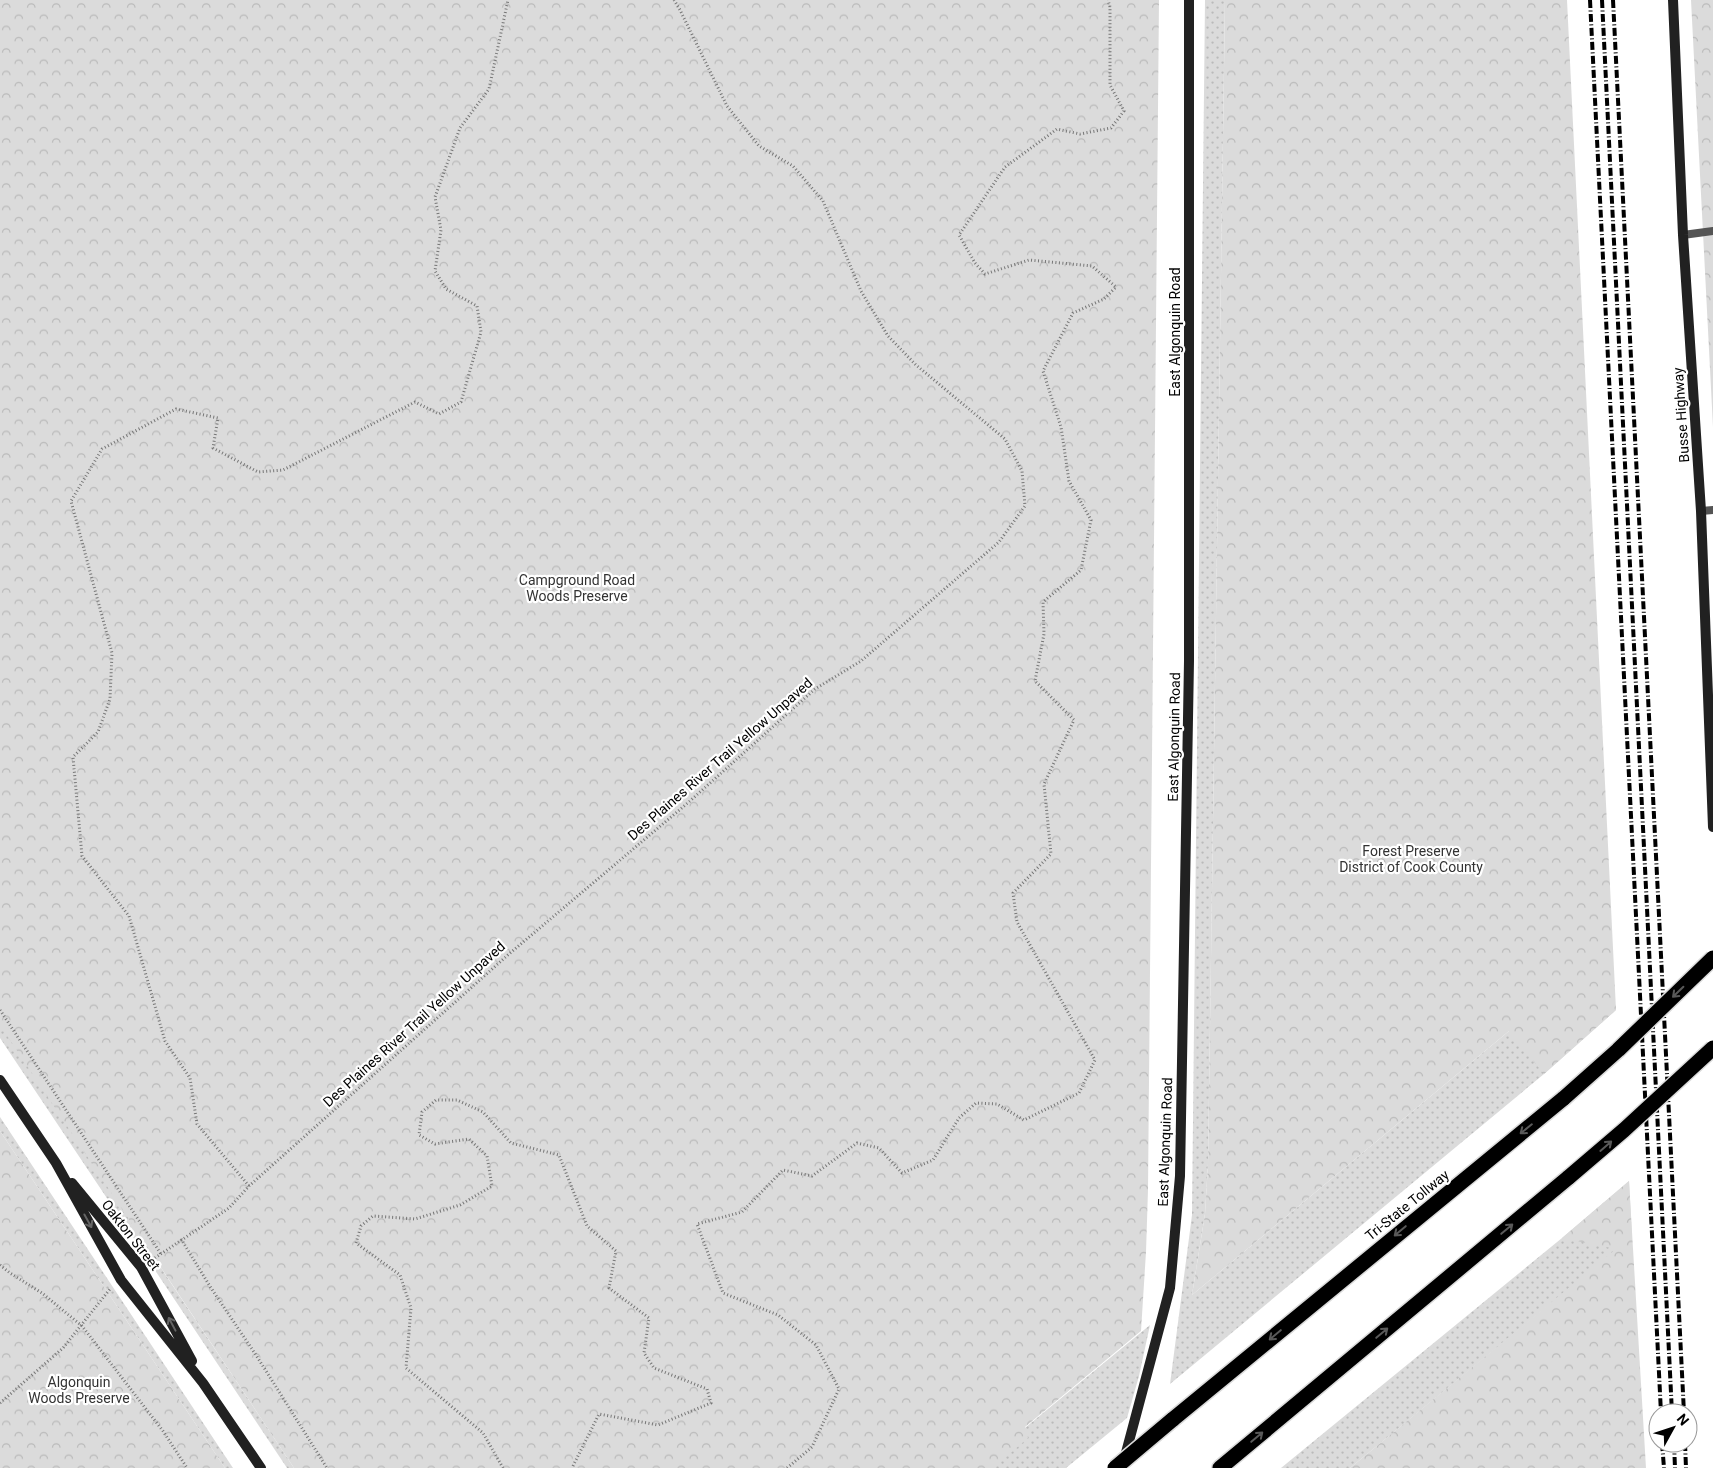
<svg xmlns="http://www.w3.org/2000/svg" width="1713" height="1468" viewBox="0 0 1713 1468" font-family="Roboto,sans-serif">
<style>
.grass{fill:url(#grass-dots)}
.park{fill:url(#park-crowns)}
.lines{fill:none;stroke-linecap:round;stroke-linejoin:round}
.motorway-casing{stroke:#dbdbdb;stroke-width:18}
.path{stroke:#767676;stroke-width:3;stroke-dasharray:1 2.5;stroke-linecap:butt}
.service{stroke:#545454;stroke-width:8}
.secondary{stroke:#212121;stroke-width:10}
.motorway{stroke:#000;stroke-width:15}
.rail{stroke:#000;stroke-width:4;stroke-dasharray:8 2.5 1 2.5;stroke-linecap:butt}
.motorway-bridge-casing{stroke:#dbdbdb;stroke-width:18;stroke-linecap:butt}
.motorway-bridge{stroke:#000;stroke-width:15}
.oneway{stroke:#595959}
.oneway2{stroke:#646464}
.labels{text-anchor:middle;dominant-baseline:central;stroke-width:4.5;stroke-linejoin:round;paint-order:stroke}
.street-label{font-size:14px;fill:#000;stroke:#fff}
.park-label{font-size:14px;fill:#323232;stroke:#fff}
</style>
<defs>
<pattern id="grass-dots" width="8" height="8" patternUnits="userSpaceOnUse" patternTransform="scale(1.25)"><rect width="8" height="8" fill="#dbdbdb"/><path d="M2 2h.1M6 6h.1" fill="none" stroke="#bababa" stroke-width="1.8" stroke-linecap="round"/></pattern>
<pattern id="park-crowns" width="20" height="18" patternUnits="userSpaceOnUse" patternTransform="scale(1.25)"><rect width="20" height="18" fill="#dbdbdb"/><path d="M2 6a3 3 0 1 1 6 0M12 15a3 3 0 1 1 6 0" fill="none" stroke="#bababa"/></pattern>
</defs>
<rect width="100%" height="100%" fill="#fff"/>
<!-- grass -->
<path class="grass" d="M1205 0H1225L1208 1164 1205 1214 1192 1295 1509 1031 1616 1010 1544 1074 1170 1384 1192 1215Z
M0 1000 165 1274 294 1468H287L0 1038Z
M0 1117 233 1468H225L0 1131Z
M1629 1181 1632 1237 1350 1468H1281L1562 1238Z
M1150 1325 1139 1376 1127 1418 1066 1468H976Z"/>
<!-- park -->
<path class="park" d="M0 0H1159L1148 1190 1146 1252 1141 1331 1025 1427 1028 1438 993 1468H294L0 1025Z
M1225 0H1567L1616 1010 1544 1074 1509 1031 1192 1295 1205 1214 1208 1164Z
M1691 0H1713V427Z
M0 1131 225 1468H0Z
M1629 1181 1646 1468H1350L1616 1249 1562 1238Z"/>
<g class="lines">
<!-- motorway casing -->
<g class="motorway-casing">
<path id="motorway" d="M1172 1420 1564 1098
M1220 1468 1569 1177"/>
</g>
<!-- path -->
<path class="path" d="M0 1010 161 1254
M249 1186 197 1124 190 1078 165 1041 129 916 82 856 73 757 98 732 110 699 112 653 71 501 102 449 176 409 218 418 213 448 258 472 283 470 415 402 439 414 461 402 481 332 477 306 446 289 435 271 441 230 435 197 460 128 489 89 508 0
M181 1239 211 1288 256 1355 327 1468
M152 1260 229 1208 249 1186 509 954 690 801 815 689 861 661 999 542 1025 506 1022 471 1005 439 916 365 888 336 861 291 823 201 793 166 759 146 727 106 680 10 674 0
M0 1265 10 1273 42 1293 82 1326 163 1431 187 1468
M0 1403 63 1348 110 1289
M503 1468 483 1433 406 1368 411 1308 400 1275 356 1243 361 1226 373 1216 415 1219 460 1205 492 1186 487 1156 469 1139 435 1144 419 1135 422 1112 436 1100H457L483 1112 511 1143 559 1155 587 1226 616 1251 609 1288 649 1318 644 1353 654 1368 707 1389 711 1403 658 1425 599 1414 572 1468
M787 1468 812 1447 839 1389 816 1345 778 1315 723 1293 697 1224 742 1212 783 1170 812 1176 857 1143 879 1148 902 1173 933 1160 959 1118 976 1103 997 1104 1024 1120 1079 1093 1095 1060 1017 922 1013 893 1051 854 1044 784 1074 720 1035 681 1044 634 1043 602 1081 570 1091 520 1069 481 1061 427 1043 371 1073 313 1104 299 1116 287 1092 266 1029 260 985 274 975 263 959 235 1005 167 1057 129 1080 134 1111 128 1124 111 1110 85V7L1108 0"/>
<!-- service -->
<path class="service" d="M1683 235 1713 231
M1701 511 1713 510"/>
<!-- secondary -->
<path class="secondary" d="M1673 0 1683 235 1701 511 1713 827
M0 1080 56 1163 121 1280 203 1383 261 1468
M72 1183 141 1267 192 1361
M1124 1460 1170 1288 1180 1176 1189 661V0"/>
<!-- motorway -->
<use href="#motorway" class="motorway"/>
<!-- rail -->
<path class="rail" d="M1590 0 1661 1413
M1602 0 1672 1413
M1613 0 1684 1413
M1662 1443 1664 1468
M1674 1443 1675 1468
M1685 1443 1686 1468"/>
<!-- motorway-bridge casing -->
<g class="motorway-bridge-casing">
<path id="motorway-bridge" d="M1564 1098 1618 1050 1713 958
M1569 1177 1624 1130 1713 1048
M1115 1468 1172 1420"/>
</g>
<!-- motorway-bridge -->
<use href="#motorway-bridge" class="motorway-bridge"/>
</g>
<!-- one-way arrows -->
<defs><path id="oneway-shaft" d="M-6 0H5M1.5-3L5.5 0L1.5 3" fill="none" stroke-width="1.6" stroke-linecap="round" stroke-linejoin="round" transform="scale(1.25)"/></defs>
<g class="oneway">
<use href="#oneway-shaft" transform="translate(1678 992) rotate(136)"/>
<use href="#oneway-shaft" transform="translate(1526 1129) rotate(141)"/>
<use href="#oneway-shaft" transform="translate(1606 1146) rotate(-41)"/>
<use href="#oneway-shaft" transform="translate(1507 1229) rotate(-40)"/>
<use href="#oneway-shaft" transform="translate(1400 1231) rotate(140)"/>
<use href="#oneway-shaft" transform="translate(1382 1333) rotate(-40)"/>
<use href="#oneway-shaft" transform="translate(1275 1335) rotate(140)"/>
<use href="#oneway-shaft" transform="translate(1257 1437) rotate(-40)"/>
</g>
<g class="oneway2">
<use href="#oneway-shaft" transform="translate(88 1221) rotate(61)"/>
<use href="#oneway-shaft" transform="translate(172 1324) rotate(-118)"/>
</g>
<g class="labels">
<!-- street labels -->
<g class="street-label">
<text transform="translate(1175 332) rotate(-90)">East Algonquin Road</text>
<text transform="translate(1681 415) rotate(-94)">Busse Highway</text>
<text transform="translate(1174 737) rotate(-89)">East Algonquin Road</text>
<text transform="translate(720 759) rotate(-41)">Des Plaines River Trail Yellow Unpaved</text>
<text transform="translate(414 1024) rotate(-42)">Des Plaines River Trail Yellow Unpaved</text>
<text transform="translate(1165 1142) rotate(-88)">East Algonquin Road</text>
<text transform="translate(1407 1205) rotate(-39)">Tri-State Tollway</text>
<text transform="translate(131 1235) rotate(52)">Oakton Street</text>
</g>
<!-- park labels -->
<g class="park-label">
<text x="577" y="580">Campground Road<tspan x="577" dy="16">Woods Preserve</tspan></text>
<text x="1411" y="851">Forest Preserve<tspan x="1411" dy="16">District of Cook County</tspan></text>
<text x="79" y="1382">Algonquin<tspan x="79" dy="16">Woods Preserve</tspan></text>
</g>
</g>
<!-- north arrow -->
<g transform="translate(1673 1428) rotate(50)"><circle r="24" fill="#ffffff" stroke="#999999"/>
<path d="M0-4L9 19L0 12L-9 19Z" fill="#000000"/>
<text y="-8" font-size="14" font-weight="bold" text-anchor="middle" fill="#000000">N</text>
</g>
</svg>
